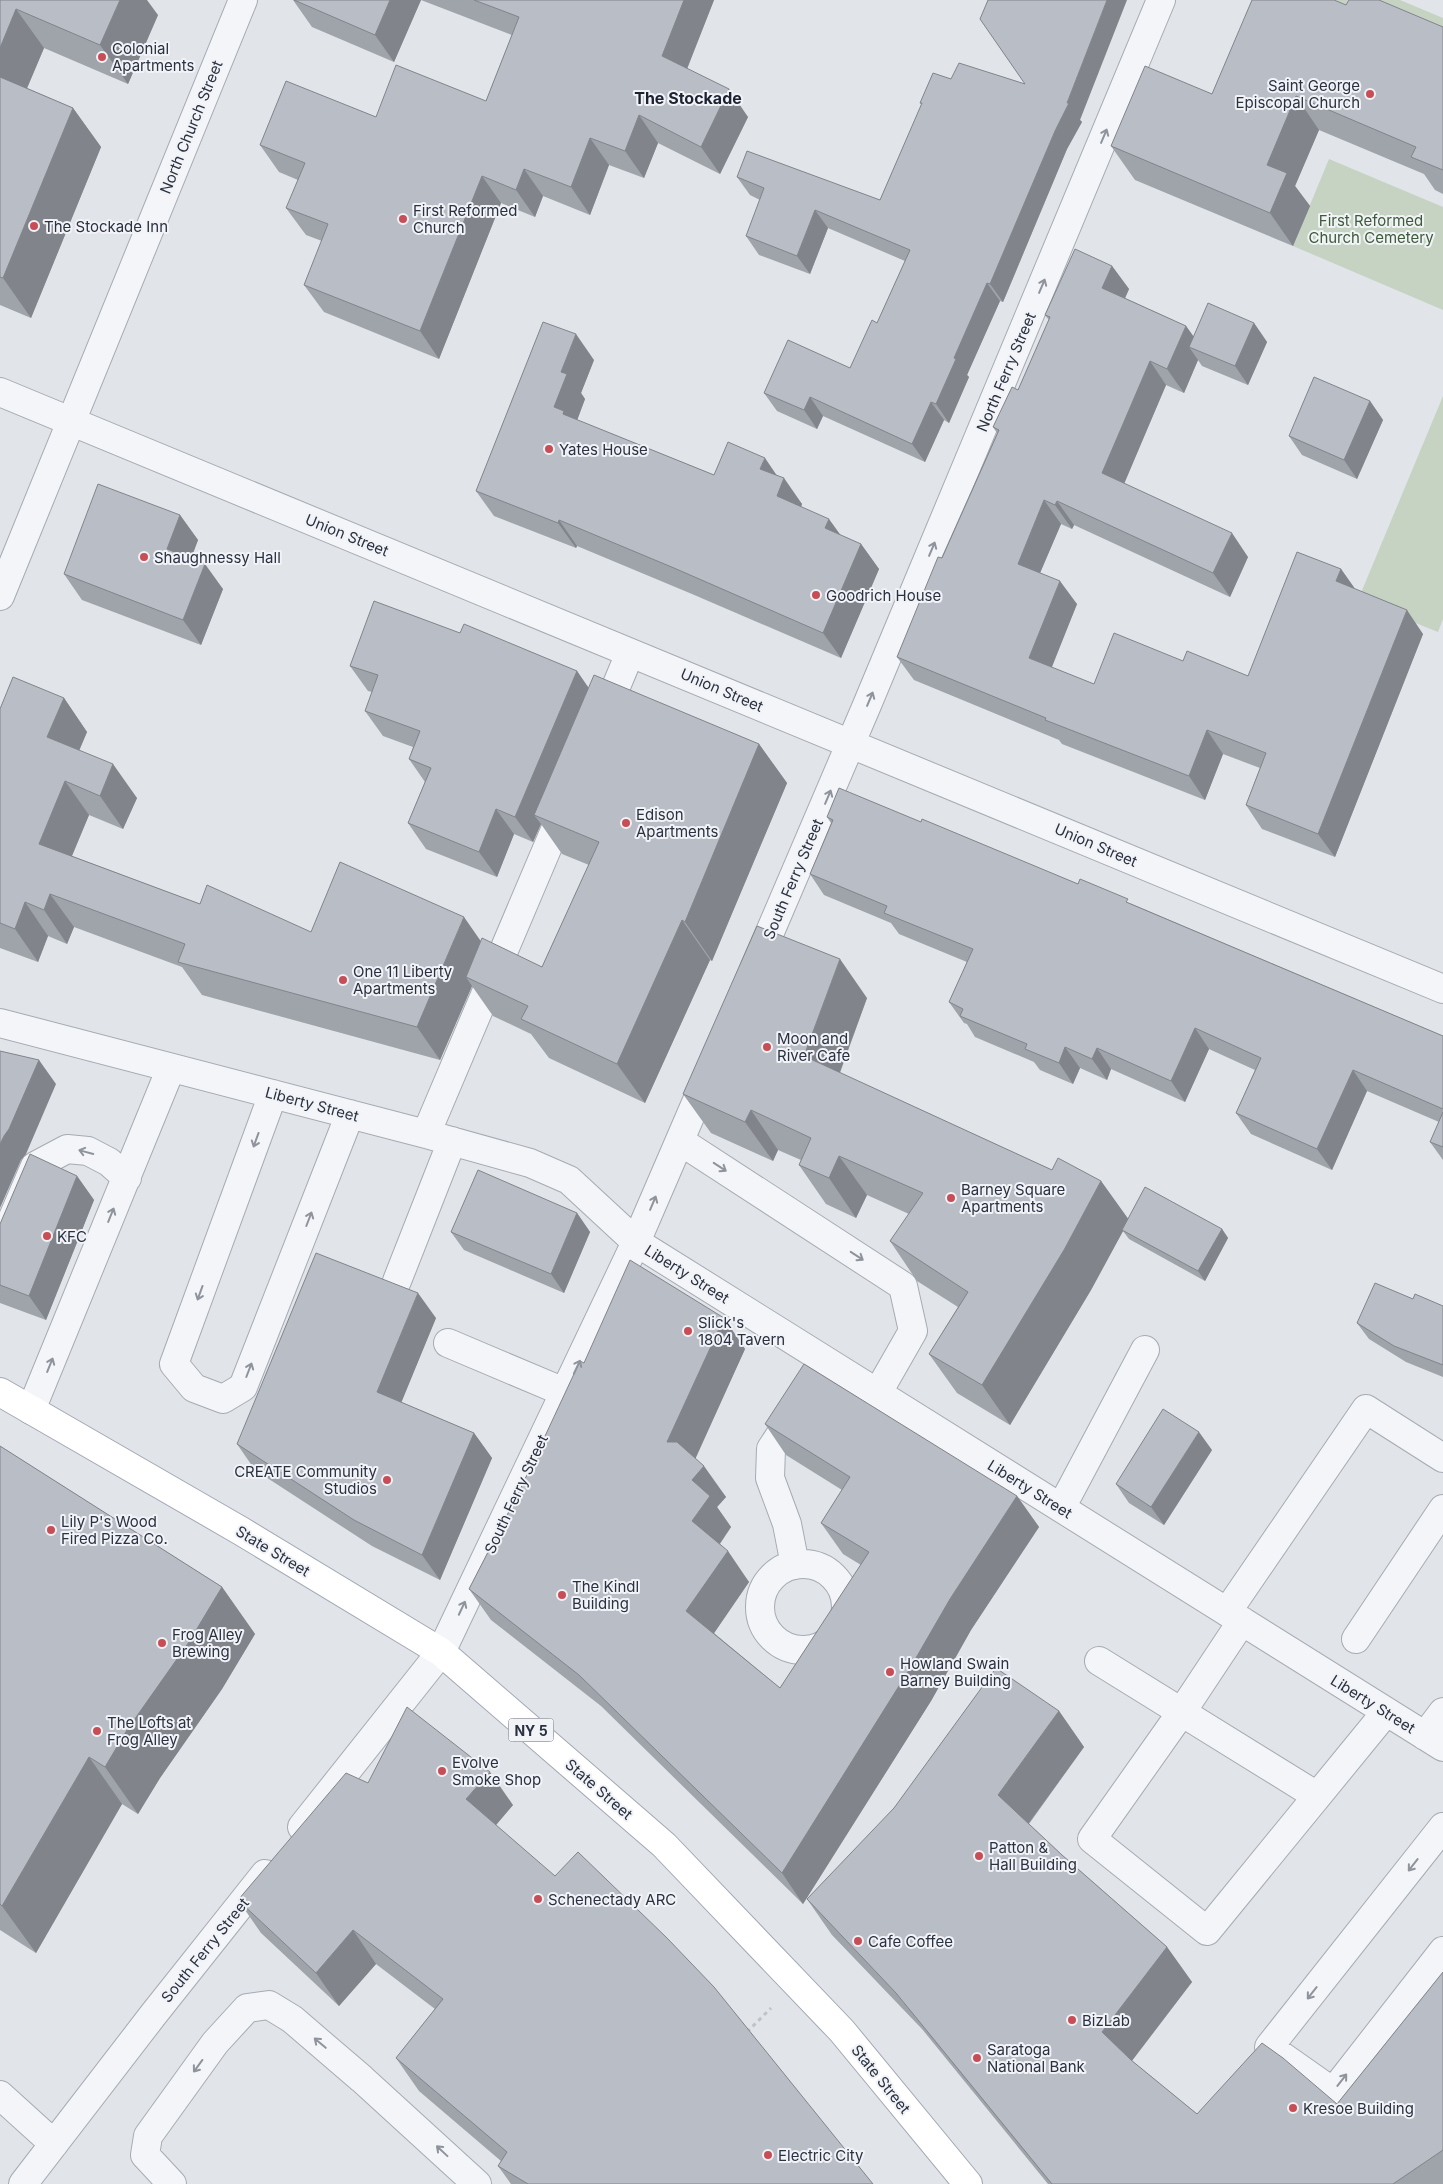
<svg xmlns="http://www.w3.org/2000/svg" width="1443" height="2184" viewBox="0 0 1443 2184" font-family="Inter,sans-serif">
<style>
.green{fill:#c6d3c3}
.lines{fill:none;stroke-linecap:round;stroke-linejoin:round}
.minor-casing{stroke:#a6abb3;stroke-width:30}
.major-casing{stroke:#a1a7b4;stroke-width:30}
.path{stroke:#bfc2c8;stroke-width:3;stroke-dasharray:4 4;stroke-linecap:butt}
.minor{stroke:#f4f5f8;stroke-width:28}
.major{stroke:#fff;stroke-width:28}
.wall{fill:#9fa3aa}
.shaded-wall{fill:#82848b}
.building{fill:#b9bdc6;stroke:#82848b}
.oneway{stroke:#8f939c}
.poi-dot{fill:#c74d56;stroke:#f1f3f7;stroke-width:2}
.labels{text-anchor:middle;dominant-baseline:central;stroke-width:4;stroke-linejoin:round;paint-order:stroke}
.shield{fill:#f1f3f7;stroke:#666b77;stroke-width:1}
.shield-label{font-size:14px;font-weight:bold;fill:#2a3140}
.poi-label{font-size:15px;fill:#2a3140;stroke:#f1f3f7;text-anchor:start}
.street-label{font-size:15px;fill:#2a3140;stroke:#f1f3f7}
.park-label{font-size:15px;fill:#3c5b38;stroke:#f1f3f7}
.neighbourhood-label{font-size:16px;font-weight:bold;fill:#1c2231;stroke:#f1f3f7}
</style>
<rect width="100%" height="100%" fill="#e1e4e9"/>
<!-- green -->
<path class="green" d="M1325 0H1400L1443 18V51Z
M1329 159 1443 207V310L1293 246Z
M1443 396V619L1438 632 1358 600Z"/>
<g class="lines">
<!-- minor casing -->
<g class="minor-casing">
<path id="minor" d="M0 392 1443 989
M0 596 243 0
M603 718 630 653
M755 967 867 705 1161 0
M0 1023 426 1134 530 1163 569 1180 636 1242 1443 1747
M273 1094 174 1364 194 1388 223 1399 243 1387 350 1114
M426 1134 566 804
M680 1141 903 1286 913 1331 877 1394
M0 1248 35 1166 67 1149 88 1151 109 1162 127 1178
M397 1281 452 1141
M448 1343 564 1392
M31 1410 171 1068
M1061 1508 1145 1350
M760 1607a43 43 0 1 1 86 0a43 43 0 1 1-86 0Z
M795 1565 787 1524 770 1478 771 1449 797 1409
M1227 1612 1366 1409 1443 1458
M1242 1621 1181 1713 1092 1839 1207 1931 1386 1712
M1356 1639 1443 1509
M1099 1661 1317 1796
M1425 1736 1443 1712
M302 1827 441 1652 636 1242 708 1075
M1443 1827 1269 2047 1333 2092 1443 1951
M0 2095 54 2144
M23 2184 153 2015 265 1874
M172 2184 145 2155 148 2136 215 2043 247 2008 269 2005 292 2019 362 2079 477 2184"/>
</g>
<!-- major casing -->
<g class="major-casing">
<path id="major" d="M0 1392 241 1531 441 1652 664 1845 842 2031 968 2184"/>
</g>
<!-- path -->
<path class="path" d="M747 2032 771 2008"/>
<!-- minor -->
<use href="#minor" class="minor"/>
<!-- major -->
<use href="#major" class="major"/>
</g>
<!-- wall -->
<path class="wall" d="M0 0 158 15 128 84 44 48 27 88 73 108 101 147 31 318 0 305Z
M293 0H714L687 69 748 117 720 174 658 143 644 178 609 165 590 215 543 196 535 217 501 203 439 359 324 312 304 285 322 241 306 235 286 208 298 180 279 172 260 145 376 117 486 101 512 35 421 0 394 62 312 27Z
M1346 5 1443 27V194L1435 190 1424 174 1319 130 1295 186 1310 206 1293 246 1135 180 1111 146 1212 94Z
M951 79 1080 120 1082 122 1067 149 1003 302 1000 301 967 375 969 377 949 423 944 420 925 462 823 416 817 429 777 411 764 393 850 368 877 323 905 261 828 228 810 274 759 255 746 236 760 200 750 195 737 177 880 200 922 105 920 103Z
M1112 266 1129 289 1125 298 1186 326 1194 337 1254 323 1267 342 1248 385 1202 366 1198 360 1184 393 1166 385 1124 483 1248 557 1230 597 1074 525 1072 529 1061 524 1040 573 1077 604 1051 667 1094 684 1183 661 1248 676 1341 569 1355 589 1423 634 1335 857 1262 829 1246 805 1260 768 1223 754 1205 800 1062 744 1059 740 914 680 897 657 997 433 993 427 1018 390 1049 320 1045 315Z
M594 360 581 393 585 399 577 420 714 475H777L802 504 801 507 840 535 861 544 879 569 841 658 692 594 577 546 576 548 494 516 476 491Z
M1370 401 1383 420 1357 479 1302 455 1289 436Z
M180 515 198 540 191 558 223 589 201 645 82 600 64 574Z
M460 633 577 671 588 688 759 744 787 783 712 961 710 960 645 1103 549 1058 531 1034 493 1016 472 986 440 1060 202 995 182 967 74 927 67 944 48 936 38 962 0 948V709L64 698 87 732 79 750 137 798 123 829 89 815 72 856 200 904 311 932 481 941 542 967 589 865 562 854 541 824 533 842 514 834 497 877 426 849 408 823 425 782 409 759 413 747 383 736 365 711 372 692 368 691 350 666Z
M827 817 921 822 1078 884 1132 904 1443 1036V1160L1430 1142 1439 1122 1367 1091 1332 1170 1251 1134 1236 1113 1255 1070 1209 1049 1185 1102 1111 1069 1107 1080 1080 1068 1073 1084 1040 1070 1034 1062 975 1037 967 1024 964 1023 949 1002 967 962 899 934 891 923 824 895 810 874 831 823Z
M867 998 840 1073 1052 1170 1101 1181 1128 1219 1222 1229 1228 1238 1205 1281 1129 1239 1123 1231 1091 1290 1010 1425 957 1393 929 1354 958 1307 917 1281 890 1241 909 1214 867 1195 856 1218 826 1204 799 1165 801 1160 778 1150 773 1161 711 1133 683 1094Z
M77 1176 94 1200 46 1320 0 1303V1224Z
M577 1213 590 1232 564 1293 464 1250 451 1232Z
M1413 1299 1443 1306V1377L1406 1362 1369 1339 1357 1323Z
M436 1318 401 1402 474 1433 492 1458 440 1580 372 1546 255 1470 237 1444Z
M724 1318 745 1349 695 1458 726 1497 717 1507 731 1527 720 1544 749 1582 714 1633 780 1688 861 1565 843 1554 821 1523 842 1490 786 1455 765 1424 1017 1496 1039 1527 971 1630 931 1701 803 1904 601 1706 491 1620 469 1589 584 1363Z
M0 1446 222 1587 255 1634 222 1689 160 1778 138 1814 122 1804 36 1953 0 1930Z
M1212 1450 1164 1525 1129 1503 1116 1484Z
M1059 1711 1084 1747 1029 1824 1062 1855 1167 1947 1192 1982 1132 2061 1197 2114 1337 2104 1443 1972V2184H1048L922 2029 832 1935 807 1899Z
M368 1783 513 1805 496 1825 873 2184H511L498 2166 501 2161 419 2091 396 2058 435 2009 376 1964 339 2006 261 1933 238 1900Z"/>
<!-- shaded-wall -->
<path class="shaded-wall" d="M120 0H147L158 15 128 84 100 45Z
M390 0H421L394 62 375 35Z
M684 0H714L681 84 662 56Z
M1107 0H1127L1080 120 1082 122 1067 149 1003 302 990 284 1067 103Z
M16 9 44 48 17 112 0 88V48Z
M729 89 748 117 720 174 701 147Z
M1296 96 1319 130 1295 186 1310 206 1293 246 1270 213 1267 165Z
M73 108 101 147 31 318 3 278Z
M639 115 658 143 644 178 625 151Z
M590 138 609 165 590 215 571 187Z
M524 169 543 196 535 217 516 190Z
M482 176 501 203 439 359 420 331Z
M815 210 828 228 810 274 797 256Z
M1112 266 1129 289 1119 312 1102 288Z
M987 283 1000 301 967 375 969 377 949 423 936 404 954 358Z
M1254 323 1267 342 1248 385 1235 366Z
M1186 326 1203 350 1189 347 1198 360 1184 393 1167 369Z
M576 334 594 360 581 393 585 399 575 426 554 407 561 372Z
M1150 361 1166 385 1119 496 1102 473Z
M810 397 823 416 817 429 804 410Z
M1370 401 1383 420 1357 479 1344 460Z
M931 402 944 420 925 462 912 444Z
M765 458 782 483 784 478 802 504 795 522 777 496 760 469Z
M1044 500 1061 524 1034 587 1018 564Z
M1057 501 1074 525 1072 529 1055 505Z
M180 515 198 540 185 575 167 549Z
M829 519 847 544 825 528Z
M559 520 577 546 576 548 558 523Z
M1232 533 1248 557 1230 597 1213 573Z
M861 544 879 569 841 658 823 633Z
M205 564 223 589 201 645 183 620Z
M1341 569 1358 593 1336 581Z
M1060 581 1077 604 1046 682 1029 658Z
M1407 610 1423 634 1335 857 1318 834Z
M577 671 595 697 534 815 541 824 533 842 515 817Z
M64 698 87 732 71 770 47 737Z
M1207 730 1223 754 1205 800 1189 776Z
M759 744 787 783 712 961 685 922Z
M113 764 137 798 123 829 100 796Z
M65 781 89 815 63 877 39 844Z
M496 809 514 834 497 877 479 852Z
M50 894 74 927 67 944 44 910Z
M25 902 48 936 38 962 15 929Z
M464 917 487 950 466 977 472 986 440 1060 417 1027Z
M682 920 710 960 645 1103 617 1064Z
M840 959 867 998 831 1096 804 1056Z
M1195 1028 1209 1049 1185 1102 1171 1081Z
M1065 1047 1080 1068 1073 1084 1059 1063Z
M1097 1048 1111 1069 1107 1080 1092 1059Z
M39 1060 56 1084 26 1154 21 1160 0 1208V1144Z
M1353 1070 1367 1091 1332 1170 1317 1149Z
M751 1110 778 1150 773 1161 745 1122Z
M839 1156 867 1195 856 1218 829 1178Z
M77 1176 94 1200 46 1320 29 1296Z
M1101 1181 1129 1220 1091 1290 1010 1425 982 1385Z
M577 1213 590 1232 564 1293 551 1274Z
M1222 1229 1228 1238 1205 1281 1198 1271Z
M418 1293 436 1318 395 1418 377 1392Z
M724 1318 745 1349 689 1473 667 1442Z
M1199 1432 1212 1450 1164 1525 1151 1507Z
M474 1433 492 1458 440 1580 422 1555Z
M704 1466 726 1497 717 1507 731 1527 714 1552 692 1521V1480Z
M1017 1496 1039 1527 971 1630 931 1701 803 1904 782 1873 950 1599Z
M728 1551 749 1582 708 1642 686 1611Z
M222 1587 255 1634 222 1689 160 1778 138 1814 105 1767 127 1730Z
M1059 1711 1084 1747 1023 1831 998 1795Z
M89 1757 122 1804 36 1953 2 1906Z
M490 1772 513 1805 490 1832 466 1799Z
M353 1930 376 1964 339 2006 316 1973Z
M1167 1947 1192 1982 1127 2067 1102 2032Z"/>
<!-- building -->
<path class="building" d="M0 0H120L100 45 16 9 0 48Z
M294 0H390L375 35Z
M474 0H684L662 56 729 89 701 147 639 115 625 151 590 138 571 187 524 169 516 190 482 176 420 331 304 285 328 224 286 208 305 163 260 145 286 81 376 117 396 65 486 101 519 17Z
M988 0H1107L1067 103H1069L1055 131 990 284 987 283 954 358 956 359 936 404 931 402 912 444 810 397 804 410 764 393 788 340 850 368 872 320 877 323 910 250 815 210 797 256 746 236 764 188 737 177 747 151 880 200 922 103H920L933 73 951 79 959 63 1025 84 980 19Z
M1252 0H1334L1346 5 1349 0H1379L1443 27V170L1411 157 1416 147 1296 96 1267 165 1287 173 1270 213 1111 146 1145 66 1212 94Z
M0 77 73 108 3 278 0 277Z
M1075 249 1112 266 1102 288 1186 326 1167 369 1150 361 1102 473 1232 533 1213 573 1057 501 1055 505 1044 500 1018 564 1060 581 1029 658 1094 684 1114 633 1183 661 1187 651 1248 676 1297 552 1341 569 1336 581 1407 610 1318 834 1246 805 1266 753 1207 730 1189 776 1045 720 1046 718 897 657 938 557 942 558 999 430 993 427 1012 387 1018 390 1050 317 1045 315Z
M1208 303 1254 323 1235 366 1189 347Z
M543 322 576 334 561 372 567 374 554 407 564 411 563 414 714 475 728 442 765 458 760 469 784 478 777 496 829 519 825 528 861 544 823 633 674 568 559 520 558 523 476 491Z
M1314 377 1370 401 1344 460 1289 436Z
M98 484 180 515 167 549 205 564 183 620 64 574Z
M374 601 460 633 464 624 577 671 515 817 496 809 479 852 408 823 431 768 409 759 420 731 365 711 378 675 350 666Z
M594 675 759 744 685 922 682 920 617 1064 521 1019 528 1006 466 977 482 938 542 967 599 842 534 815Z
M13 677 64 698 47 737 113 764 100 796 65 781 39 844 200 904 207 885 311 932 340 862 464 917 417 1027 178 962 185 944 50 894 44 910 25 902 15 929 0 923V709Z
M839 788 921 822 922 819 1078 884 1080 879 1128 899 1126 902 1443 1036V1109L1353 1070 1317 1149 1236 1113 1261 1058 1195 1028 1171 1081 1097 1048 1092 1059 1065 1047 1059 1063 1025 1049 1027 1044 960 1016 963 1009 949 1002 973 949 884 913 887 906 810 874 833 820 827 817Z
M757 926 840 959 804 1056 1052 1170 1058 1158 1101 1181 1064 1250 982 1385 929 1354 968 1292 890 1241 923 1193 839 1156 829 1178 799 1165 811 1138 751 1110 745 1122 683 1094Z
M0 1051 39 1060 9 1129 4 1136 0 1144Z
M1443 1112V1147L1430 1142Z
M30 1154 77 1176 29 1296 0 1285V1224Z
M478 1170 577 1213 551 1274 451 1232Z
M1145 1187 1222 1229 1198 1271 1122 1230Z
M316 1253 418 1293 377 1392 474 1433 422 1555 354 1520 237 1444Z
M630 1260 724 1318 667 1442H677L704 1466 692 1480 710 1496 692 1521 728 1551 686 1611 780 1688 869 1552 821 1523 850 1477 765 1424 804 1364 1017 1496 950 1599 909 1670 782 1873 579 1675 469 1589 518 1494 580 1361 584 1363Z
M1375 1283 1413 1299 1415 1294 1443 1306V1365L1394 1346 1357 1323Z
M1163 1409 1199 1432 1151 1507 1116 1484Z
M0 1446 222 1587 189 1642 127 1730 105 1767 89 1757 2 1906 0 1904Z
M996 1668 1059 1711 998 1795 1062 1855 1167 1947 1102 2032 1131 2060 1197 2114 1262 2043 1283 2058 1337 2104 1443 1972V2150L1393 2184H1052L896 1993 807 1899 894 1808Z
M407 1707 490 1772 466 1799 555 1876 578 1852 667 1938 714 1987 873 2184H528L498 2166 507 2152 396 2058 443 1999 353 1930 316 1973 238 1900 346 1773 368 1783Z"/>
<!-- one-way arrows -->
<defs><path id="oneway-shaft" d="M-6 0H5M1.5-3L5.5 0L1.5 3" fill="none" stroke-width="1.6" stroke-linecap="round" stroke-linejoin="round" transform="scale(1.25)"/></defs>
<g class="oneway">
<use href="#oneway-shaft" transform="translate(1104 136) rotate(-67)"/>
<use href="#oneway-shaft" transform="translate(1042 286) rotate(-67)"/>
<use href="#oneway-shaft" transform="translate(932 549) rotate(-67)"/>
<use href="#oneway-shaft" transform="translate(870 699) rotate(-67)"/>
<use href="#oneway-shaft" transform="translate(828 797) rotate(-67)"/>
<use href="#oneway-shaft" transform="translate(256 1140) rotate(110)"/>
<use href="#oneway-shaft" transform="translate(86 1152) rotate(-165)"/>
<use href="#oneway-shaft" transform="translate(720 1167) rotate(33)"/>
<use href="#oneway-shaft" transform="translate(653 1203) rotate(-67)"/>
<use href="#oneway-shaft" transform="translate(111 1215) rotate(-68)"/>
<use href="#oneway-shaft" transform="translate(309 1219) rotate(-69)"/>
<use href="#oneway-shaft" transform="translate(857 1256) rotate(33)"/>
<use href="#oneway-shaft" transform="translate(200 1293) rotate(110)"/>
<use href="#oneway-shaft" transform="translate(50 1365) rotate(-68)"/>
<use href="#oneway-shaft" transform="translate(577 1367) rotate(-65)"/>
<use href="#oneway-shaft" transform="translate(249 1370) rotate(-69)"/>
<use href="#oneway-shaft" transform="translate(462 1608) rotate(-65)"/>
<use href="#oneway-shaft" transform="translate(1413 1865) rotate(128)"/>
<use href="#oneway-shaft" transform="translate(1312 1993) rotate(128)"/>
<use href="#oneway-shaft" transform="translate(320 2043) rotate(-140)"/>
<use href="#oneway-shaft" transform="translate(198 2066) rotate(126)"/>
<use href="#oneway-shaft" transform="translate(1342 2080) rotate(-52)"/>
<use href="#oneway-shaft" transform="translate(442 2151) rotate(-137)"/>
</g>
<!-- markers -->
<g class="poi-dot">
<circle cx="102" cy="57" r="5"/>
<circle cx="1370" cy="94" r="5"/>
<circle cx="403" cy="219" r="5"/>
<circle cx="34" cy="226" r="5"/>
<circle cx="549" cy="449" r="5"/>
<circle cx="144" cy="557" r="5"/>
<circle cx="816" cy="595" r="5"/>
<circle cx="626" cy="823" r="5"/>
<circle cx="343" cy="980" r="5"/>
<circle cx="767" cy="1047" r="5"/>
<circle cx="951" cy="1198" r="5"/>
<circle cx="47" cy="1236" r="5"/>
<circle cx="688" cy="1331" r="5"/>
<circle cx="387" cy="1480" r="5"/>
<circle cx="51" cy="1530" r="5"/>
<circle cx="562" cy="1595" r="5"/>
<circle cx="162" cy="1643" r="5"/>
<circle cx="890" cy="1672" r="5"/>
<circle cx="97" cy="1731" r="5"/>
<circle cx="442" cy="1771" r="5"/>
<circle cx="979" cy="1856" r="5"/>
<circle cx="538" cy="1899" r="5"/>
<circle cx="858" cy="1941" r="5"/>
<circle cx="1072" cy="2020" r="5"/>
<circle cx="977" cy="2058" r="5"/>
<circle cx="1293" cy="2108" r="5"/>
<circle cx="768" cy="2155" r="5"/>
</g>
<g class="labels">
<!-- shield labels -->
<rect class="shield" x="508.5" y="1718.5" width="45" height="23" rx="4"/>
<g class="shield-label">
<text x="531" y="1730">NY 5</text>
</g>
<!-- poi labels -->
<g class="poi-label">
<text x="112" y="48">Colonial<tspan x="112" dy="17">Apartments</tspan></text>
<text x="1360" y="85" text-anchor="end">Saint George<tspan x="1360" dy="17">Episcopal Church</tspan></text>
<text x="413" y="210">First Reformed<tspan x="413" dy="17">Church</tspan></text>
<text x="44" y="226">The Stockade Inn</text>
<text x="559" y="449">Yates House</text>
<text x="154" y="557">Shaughnessy Hall</text>
<text x="826" y="595">Goodrich House</text>
<text x="636" y="814">Edison<tspan x="636" dy="17">Apartments</tspan></text>
<text x="353" y="971">One 11 Liberty<tspan x="353" dy="17">Apartments</tspan></text>
<text x="777" y="1038">Moon and<tspan x="777" dy="17">River Cafe</tspan></text>
<text x="961" y="1189">Barney Square<tspan x="961" dy="17">Apartments</tspan></text>
<text x="57" y="1236">KFC</text>
<text x="698" y="1322">Slick's<tspan x="698" dy="17">1804 Tavern</tspan></text>
<text x="377" y="1471" text-anchor="end">CREATE Community<tspan x="377" dy="17">Studios</tspan></text>
<text x="61" y="1521">Lily P's Wood<tspan x="61" dy="17">Fired Pizza Co.</tspan></text>
<text x="572" y="1586">The Kindl<tspan x="572" dy="17">Building</tspan></text>
<text x="172" y="1634">Frog Alley<tspan x="172" dy="17">Brewing</tspan></text>
<text x="900" y="1663">Howland Swain<tspan x="900" dy="17">Barney Building</tspan></text>
<text x="107" y="1722">The Lofts at<tspan x="107" dy="17">Frog Alley</tspan></text>
<text x="452" y="1762">Evolve<tspan x="452" dy="17">Smoke Shop</tspan></text>
<text x="989" y="1847">Patton &amp;<tspan x="989" dy="17">Hall Building</tspan></text>
<text x="548" y="1899">Schenectady ARC</text>
<text x="868" y="1941">Cafe Coffee</text>
<text x="1082" y="2020">BizLab</text>
<text x="987" y="2049">Saratoga<tspan x="987" dy="17">National Bank</tspan></text>
<text x="1303" y="2108">Kresoe Building</text>
<text x="778" y="2155">Electric City</text>
</g>
<!-- street labels -->
<g class="street-label">
<text transform="translate(191 127) rotate(-68)">North Church Street</text>
<text transform="translate(1006 372) rotate(-67)">North Ferry Street</text>
<text transform="translate(347 535) rotate(22)">Union Street</text>
<text transform="translate(722 690) rotate(23)">Union Street</text>
<text transform="translate(1096 845) rotate(23)">Union Street</text>
<text transform="translate(793 879) rotate(-67)">South Ferry Street</text>
<text transform="translate(312 1104) rotate(15)">Liberty Street</text>
<text transform="translate(687 1274) rotate(32)">Liberty Street</text>
<text transform="translate(1030 1489) rotate(32)">Liberty Street</text>
<text transform="translate(516 1494) rotate(-65)">South Ferry Street</text>
<text transform="translate(273 1551) rotate(31)">State Street</text>
<text transform="translate(1373 1704) rotate(32)">Liberty Street</text>
<text transform="translate(599 1789) rotate(41)">State Street</text>
<text transform="translate(205 1950) rotate(-51)">South Ferry Street</text>
<text transform="translate(881 2079) rotate(51)">State Street</text>
</g>
<!-- park labels -->
<g class="park-label">
<text x="1371" y="220">First Reformed<tspan x="1371" dy="17">Church Cemetery</tspan></text>
</g>
<!-- neighbourhood labels -->
<g class="neighbourhood-label">
<text x="688" y="98">The Stockade</text>
</g>
</g>
</svg>
